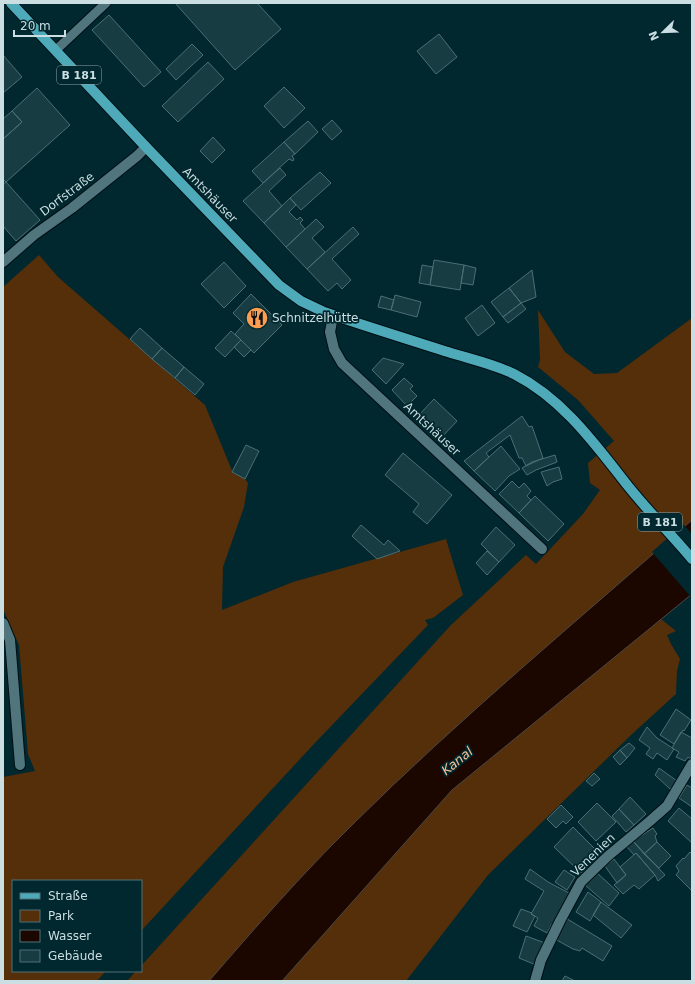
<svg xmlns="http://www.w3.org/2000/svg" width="695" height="984" viewBox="0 0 695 984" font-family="'DejaVu Sans',sans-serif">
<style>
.green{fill:#552e0a}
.water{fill:#1c0700;stroke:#504844}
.pier{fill:#00282e}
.building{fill:#173c42;stroke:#4a6f76}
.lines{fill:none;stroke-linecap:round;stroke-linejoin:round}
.lane-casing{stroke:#000f14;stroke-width:11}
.street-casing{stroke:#000f14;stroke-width:12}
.primary-casing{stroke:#000f14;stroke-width:12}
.lane{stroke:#50757c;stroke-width:9}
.street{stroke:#50757c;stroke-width:10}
.primary{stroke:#4eaab9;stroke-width:10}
.labels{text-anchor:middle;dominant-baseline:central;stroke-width:3.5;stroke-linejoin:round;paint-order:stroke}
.shield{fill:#00282e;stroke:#8ea7ac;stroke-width:1}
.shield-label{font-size:11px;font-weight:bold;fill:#cbdee2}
.street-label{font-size:12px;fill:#cbdee2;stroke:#00282e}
.poi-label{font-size:12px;fill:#cbdee2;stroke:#00282e;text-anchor:start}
.water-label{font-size:13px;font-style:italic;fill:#f8bf94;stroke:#00282e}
</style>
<rect width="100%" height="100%" fill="#00282e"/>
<!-- green -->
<path class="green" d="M39 255 58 277 205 405 233 473 245 479 248 483 244 507 223 567 222 610 293 582 446 539 463 595 433 618 425 620 428 625 313 745 141 931V881H13V971H106L97 981H3V777L35 771 28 754 19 645 3 609V287Z
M538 310 565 352 594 374 617 373 692 318V520C578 620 460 718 352 825 301 875 255 928 209 981H127L136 971H141V966L451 625 526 555 536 564 583 514 600 490 590 483 588 463 614 441 578 400 538 367 540 360Z
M661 619 676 631 667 635 671 644 680 659 677 671 676 694 631 735 488 875 406 981H282L452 790Z"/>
<!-- water -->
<path class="water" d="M692 520V594L452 790 282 981H209C255 928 301 875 352 825 460 718 578 620 692 520Z"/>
<!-- pier -->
<path class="pier" d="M683 524 692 534 691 597 652 552Z"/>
<!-- building -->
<path class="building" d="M175 3H257L281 29 235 70Z
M109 15 161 72 144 87 92 30Z
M439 34 457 57 436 74 417 51Z
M192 44 203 55 176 80 166 69Z
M3 55 22 77 3 93Z
M208 62 224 79 178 122 162 106Z
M284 87 305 108 284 128 264 106Z
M37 88 70 125 6 182 3 179V139L22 122 12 111Z
M12 111 22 122 3 139V119Z
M332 120 342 131 332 140 322 129Z
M308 121 318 132 295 154 284 142Z
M213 137 225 150 212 163 200 151Z
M284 142 295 154 292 156 294 159 293 161 289 159 263 183 252 171Z
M280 168 286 175 269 191 282 206 264 223 243 201Z
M320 172 331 183 301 210 290 198Z
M6 182 40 220 16 241 3 226V184Z
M290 198 296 205 289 212 297 220 300 217 303 220 300 223 305 229 286 247 264 223Z
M316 219 324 227 312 238 325 252 307 269 286 247Z
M353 227 359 234 332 259 351 280 342 289 337 283 328 291 307 269Z
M434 260 464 265 460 290 430 285Z
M224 262 246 286 224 308 201 284Z
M422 265 433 267 430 285 419 283Z
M464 265 476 268 473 285 461 283Z
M532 270 536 297 521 303 509 288Z
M509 288 521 303 503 317 491 302Z
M251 294 282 325 254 353 235 334 244 324 233 313Z
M395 295 421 302 417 317 391 310Z
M381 296 394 300 391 310 378 307Z
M521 303 526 309 508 323 503 317Z
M482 305 495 323 478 336 465 318Z
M140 328 162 348 152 359 130 339Z
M231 331 241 340 225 357 215 348Z
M241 340 251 350 244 357 234 347Z
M162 348 184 367 175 378 152 359Z
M383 358 404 364 386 384 372 370Z
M184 367 204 384 195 395 175 378Z
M404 378 413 386 410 389 417 396 407 406 392 390Z
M434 399 457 421 441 438 418 416Z
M522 416 529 427 532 426 543 458 526 466 522 458H519L510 435 486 453 489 457 474 471 464 461Z
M246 445 259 451 245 479 232 472Z
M501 446 520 469 509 476 495 491 474 471Z
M403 453 452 495 427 524 413 512 419 504 385 475Z
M555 455 557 462 536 470 527 475 522 468 532 462Z
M559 467 562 479 553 482 547 486 541 472Z
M512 481 519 488 524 483 531 491 527 496 531 500 519 513 499 494Z
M535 496 564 524 548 541 519 513Z
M361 525 384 545 388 540 400 551 377 559 352 536Z
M496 527 515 545 499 562 481 544Z
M487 551 499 562 487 575 476 563Z
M676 709 691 720 684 731 683 730 674 744 660 735Z
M647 727 657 738 674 749 667 760 657 753 653 759 646 754 650 748 639 740Z
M681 732 692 738V755L690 759 688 757 685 761 676 757 679 752 672 748Z
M629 743 635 748 627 758 620 750Z
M620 750 627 758 620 765 613 757Z
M659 768 677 781 670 789 655 775Z
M594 773 600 779 592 786 586 781Z
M687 785 692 788V807L679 798Z
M630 797 646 814 634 825 619 809Z
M597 803 616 822 596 841 578 822Z
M561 805 573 817 566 824 563 821 556 828 547 819Z
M679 808 692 819V843L668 821Z
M619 809 634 825 626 832 612 816Z
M573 827 600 854 581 873 554 847Z
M653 828 657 834 655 836 657 842 644 854 633 841Z
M633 841 665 875 658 881 655 875 636 853 634 855 627 847Z
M657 842 671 856 659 868 644 854Z
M690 852 692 854V891L676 875 679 871 676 866 683 858 684 859Z
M636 853 655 875 639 889 634 885 623 894 614 885 626 875 620 867Z
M614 859 626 875 617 883 605 866Z
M530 869 548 882 571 894 554 925 552 924 547 933 534 926 538 918 531 914 544 891 525 879Z
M564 870 575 877 567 890 555 882Z
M596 872 619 893 609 906 585 885Z
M588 892 601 902 590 921 576 912Z
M601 902 632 925 621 938 593 915Z
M521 909 532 913 531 914 535 916 527 932 513 926Z
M564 917 612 946 603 961 582 948 580 951 573 949 553 938Z
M526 936 545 943 536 965 519 958Z
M565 976 575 981H562Z"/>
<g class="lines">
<!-- lane casing -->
<g class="lane-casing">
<path id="lane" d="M56 50 106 3"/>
</g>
<!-- street casing -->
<g class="street-casing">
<path id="street" d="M3 262 34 235 72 208 137 156 146 147
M333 316 330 332 334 349 342 363 542 549
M3 623 10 640 20 765
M535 981 541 960 560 921 581 882 608 856 650 821 667 806 692 764"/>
</g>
<!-- primary casing -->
<g class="primary-casing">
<path id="primary" d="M11 3 146 147 279 285 301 301 324 312C365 326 407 339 448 352 470 359 494 364 514 374 563 399 595 444 628 486 648 511 671 534 692 559"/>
</g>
<!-- lane -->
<use href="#lane" class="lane"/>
<!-- street -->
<use href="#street" class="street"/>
<!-- primary -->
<use href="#primary" class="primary"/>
</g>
<!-- icons -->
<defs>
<g id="restaurant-disc" transform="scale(1.15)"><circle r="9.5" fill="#fb9e51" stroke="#00282e"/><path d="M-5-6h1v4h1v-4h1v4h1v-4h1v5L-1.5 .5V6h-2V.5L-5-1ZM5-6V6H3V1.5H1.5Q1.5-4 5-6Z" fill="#111"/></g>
</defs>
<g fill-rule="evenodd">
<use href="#restaurant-disc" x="257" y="318"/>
</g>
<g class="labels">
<!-- shield labels -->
<g class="shield">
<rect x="57" y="66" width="44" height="18" rx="3"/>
<rect x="638" y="513" width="44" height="18" rx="3"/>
</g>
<g class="shield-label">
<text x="79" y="75">B 181</text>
<text x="660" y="522">B 181</text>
</g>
<!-- street labels -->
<g class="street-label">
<text transform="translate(67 194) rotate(-37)">Dorfstraße</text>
<text transform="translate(210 195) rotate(46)">Amtshäuser</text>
<text transform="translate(432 429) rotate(43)">Amtshäuser</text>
<text transform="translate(593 855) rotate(-44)">Venenien</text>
</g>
<!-- poi labels -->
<g class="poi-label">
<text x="272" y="318">Schnitzelhütte</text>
</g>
<!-- water labels -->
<g class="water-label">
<text transform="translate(457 761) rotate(-39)">Kanal</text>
</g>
</g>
<!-- border -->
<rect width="695" height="984" fill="none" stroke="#cbdee2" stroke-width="8"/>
<!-- legend -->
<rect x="12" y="880" width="130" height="92" fill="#00282e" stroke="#517176"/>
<rect x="20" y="893" width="20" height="6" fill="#4eaab9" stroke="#517176"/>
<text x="48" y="900" font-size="12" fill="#cbdee2">Straße</text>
<rect x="20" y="910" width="20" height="12" fill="#552e0a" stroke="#517176"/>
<text x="48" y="920" font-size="12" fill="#cbdee2">Park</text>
<rect x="20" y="930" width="20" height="12" fill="#1c0700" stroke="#517176"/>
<text x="48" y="940" font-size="12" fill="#cbdee2">Wasser</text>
<rect x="20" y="950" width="20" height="12" fill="#173c42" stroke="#517176"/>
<text x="48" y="960" font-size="12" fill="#cbdee2">Gebäude</text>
<!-- north arrow -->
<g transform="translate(663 32) rotate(247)" stroke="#00282e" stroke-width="3" paint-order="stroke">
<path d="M0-3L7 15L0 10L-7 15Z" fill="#cbdee2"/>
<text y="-6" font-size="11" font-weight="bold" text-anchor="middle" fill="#cbdee2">N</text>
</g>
<!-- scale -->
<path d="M14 30v6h51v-6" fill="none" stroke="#cbdee2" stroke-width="2"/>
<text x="20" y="30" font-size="12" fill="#cbdee2" stroke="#00282e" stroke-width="3" paint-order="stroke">20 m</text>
</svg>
